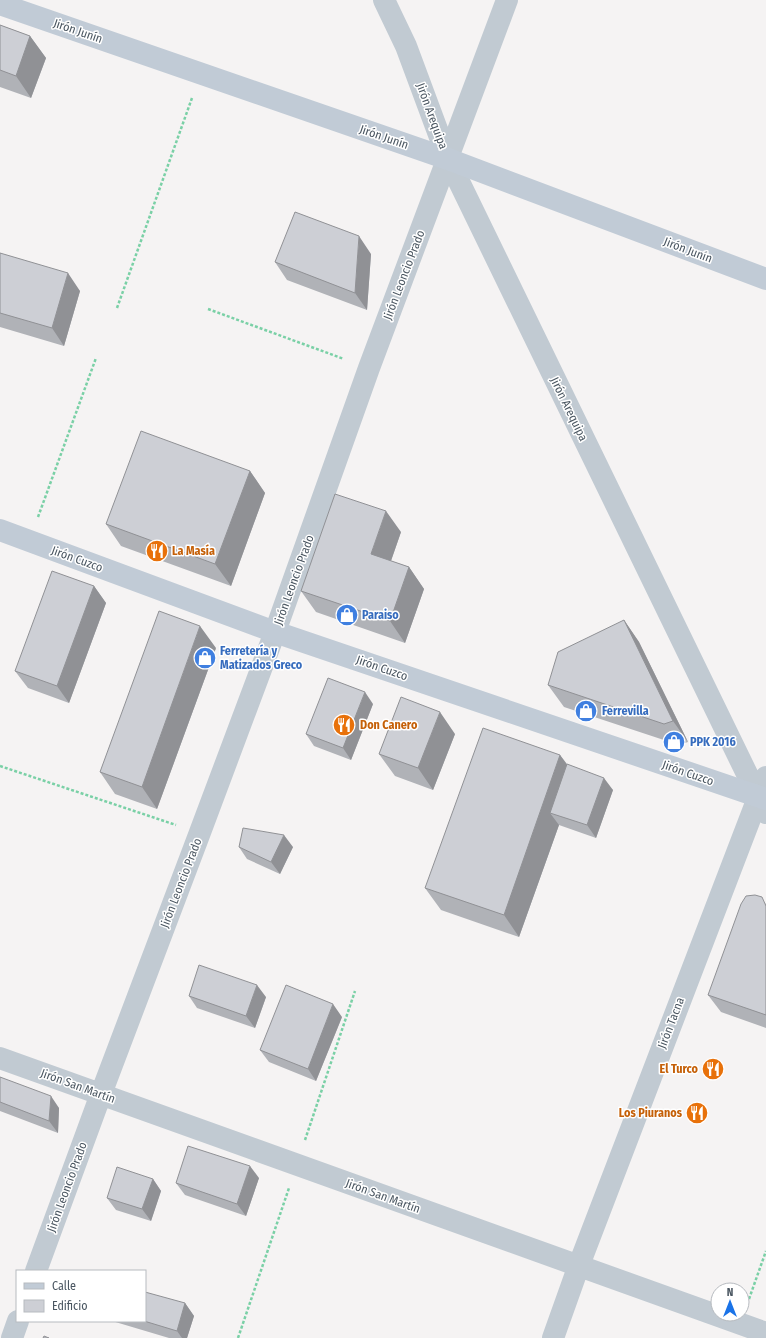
<svg xmlns="http://www.w3.org/2000/svg" width="766" height="1338" viewBox="0 0 766 1338" font-family="'Fira Sans Condensed',sans-serif">
<style>
.lines{fill:none;stroke-linecap:round;stroke-linejoin:round}
.path{stroke:#7ad0a6;stroke-width:2.5;stroke-dasharray:3 2;stroke-linecap:butt}
.street{stroke:#c1cad2;stroke-width:22}
.secondary{stroke:#c1cbd6;stroke-width:22}
.wall{fill:#b0b2b7}
.shaded-wall{fill:#909195}
.building{fill:#cdcfd5;stroke:#909195}
.labels{text-anchor:middle;dominant-baseline:central;stroke-width:3;stroke-linejoin:round;paint-order:stroke}
.street-label{font-size:12px;fill:#4a5661;stroke:#fff}
.food-label{font-size:12px;font-weight:bold;fill:#c56008;stroke:#fff;text-anchor:start}
.shop-label{font-size:12px;font-weight:bold;fill:#366cbe;stroke:#fff;text-anchor:start}
</style>
<rect width="100%" height="100%" fill="#f5f3f3"/>
<g class="lines">
<!-- path -->
<path class="path" d="M117 308 192 98
M208 309 344 359
M38 517 96 358
M0 766 176 825
M305 1140 355 991
M749 1299 766 1251
M238 1338 289 1188"/>
<!-- street -->
<path class="street" d="M384 0 406 46 448 159 766 813
M0 1058 766 1333
M36 1271 101 1094 199 835 275 632 369 368 507 0
M12 1338 18 1321
M553 1338 579 1265 766 777"/>
<!-- secondary -->
<path class="secondary" d="M0 4 448 159 766 279
M0 530 275 632 766 799"/>
</g>
<!-- wall -->
<path class="wall" d="M0 25 30 36 46 58 31 98 0 87Z
M0 253 80 291 64 346 0 327Z
M371 254 367 310 287 280 275 262Z
M250 471 265 493 231 586 121 546 106 524Z
M401 532 391 561 409 567 424 589 405 643 316 612 301 591Z
M94 586 106 603 69 703 28 688 15 671Z
M624 620 639 642 688 742 679 745 564 707 548 685Z
M216 648 157 809 115 794 100 772Z
M373 704 351 760 314 746 306 734Z
M455 734 433 790 395 776 379 754Z
M560 755 567 764 613 790 596 838 559 825 519 937 441 910 425 888Z
M239 847H293L280 874 247 859Z
M766 903V1028L721 1012 708 995Z
M189 996 266 997 255 1028 197 1008Z
M342 1017 316 1081 269 1062 260 1050Z
M0 1077 59 1108 58 1133 0 1111Z
M259 1178 246 1216 185 1195 176 1183Z
M153 1179 161 1191 151 1221 116 1210 107 1198Z
M185 1303 194 1316 187 1338H169L112 1321H145Z"/>
<!-- shaded-wall -->
<path class="shaded-wall" d="M30 36 46 58 31 98 16 76Z
M359 236 371 254 367 310 355 293Z
M68 273 80 291 64 346 52 328Z
M250 471 265 493 231 586 215 564Z
M386 511 401 532 386 575 371 554Z
M409 567 424 589 405 643 390 621Z
M94 586 106 603 69 703 57 686Z
M624 620 639 642 688 742 673 721Z
M200 626 216 648 157 809 142 787Z
M365 692 373 704 351 760 343 748Z
M440 712 455 734 433 790 418 768Z
M560 755 576 777 550 813 559 825 519 937 504 915Z
M604 778 613 790 596 838 587 825Z
M284 835 293 847 280 874 271 862Z
M257 985 266 997 255 1028 246 1016Z
M333 1004 342 1017 316 1081 308 1069Z
M51 1096 59 1108 58 1133 49 1121Z
M250 1166 259 1178 246 1216 237 1204Z
M153 1179 161 1191 151 1221 142 1209Z
M185 1303 194 1316 187 1338H182L177 1331Z"/>
<!-- building -->
<path class="building" d="M0 25 30 36 16 76 0 70Z
M295 212 359 236 355 293 275 262Z
M0 253 68 273 52 328 0 313Z
M141 431 250 471 215 564 106 524Z
M335 494 386 511 371 554 409 567 390 621 301 591Z
M52 571 94 586 57 686 15 671Z
M159 611 200 626 142 787 100 772Z
M624 620 673 721 664 724 548 685 558 652Z
M328 678 365 692 343 748 306 734Z
M401 697 440 712 418 768 379 754Z
M483 728 560 755 504 915 425 888Z
M567 764 604 778 587 825 550 813Z
M243 828 284 835 271 862 239 847Z
M755 895 762 897 766 906V1015L708 995 741 904 746 896Z
M199 965 257 985 246 1016 189 996Z
M286 985 333 1004 308 1069 260 1050Z
M0 1077 51 1096 49 1121 0 1102Z
M188 1146 250 1166 237 1204 176 1183Z
M117 1167 153 1179 142 1209 107 1198Z
M145 1292 185 1303 177 1331 144 1321H145Z
M44 1336 49 1338H43Z"/>
<!-- icons -->
<defs>
<g id="restaurant-disc" transform="scale(1.15)"><circle r="9.5" fill="#e8710a" stroke="#fff"/><path d="M-5-6h1v4h1v-4h1v4h1v-4h1v5L-1.5 .5V6h-2V.5L-5-1ZM5-6V6H3V1.5H1.5Q1.5-4 5-6Z" fill="#fff"/></g>
<g id="shop-disc" transform="scale(1.15)"><circle r="9.5" fill="#3f7fe0" stroke="#fff"/><path d="M-5-2.5h2.3a2.7 3.5 0 0 1 5.4 0H5L5.5 6h-11ZM-1.5-2.5h3a1.5 2.3 0 0 0-3 0Z" fill="#fff"/></g>
</defs>
<g fill-rule="evenodd">
<use href="#restaurant-disc" x="157" y="551"/>
<use href="#shop-disc" x="347" y="615"/>
<use href="#shop-disc" x="205" y="658"/>
<use href="#shop-disc" x="586" y="711"/>
<use href="#restaurant-disc" x="344" y="725"/>
<use href="#shop-disc" x="674" y="742"/>
<use href="#restaurant-disc" x="713" y="1069"/>
<use href="#restaurant-disc" x="697" y="1113"/>
</g>
<g class="labels">
<!-- street labels -->
<g class="street-label">
<text transform="translate(78 31) rotate(19)">Jirón Junín</text>
<text transform="translate(432 116) rotate(70)">Jirón Arequipa</text>
<text transform="translate(384 137) rotate(19)">Jirón Junín</text>
<text transform="translate(688 250) rotate(21)">Jirón Junín</text>
<text transform="translate(404 275) rotate(-69)">Jirón Leoncio Prado</text>
<text transform="translate(569 409) rotate(64)">Jirón Arequipa</text>
<text transform="translate(77 559) rotate(20)">Jirón Cuzco</text>
<text transform="translate(294 580) rotate(-70)">Jirón Leoncio Prado</text>
<text transform="translate(382 668) rotate(19)">Jirón Cuzco</text>
<text transform="translate(688 773) rotate(19)">Jirón Cuzco</text>
<text transform="translate(181 883) rotate(-69)">Jirón Leoncio Prado</text>
<text transform="translate(671 1023) rotate(-69)">Jirón Tacna</text>
<text transform="translate(78 1086) rotate(20)">Jirón San Martín</text>
<text transform="translate(67 1187) rotate(-70)">Jirón Leoncio Prado</text>
<text transform="translate(383 1196) rotate(20)">Jirón San Martín</text>
</g>
<!-- food labels -->
<g class="food-label">
<text x="172" y="551">La Masía</text>
<text x="360" y="725">Don Canero</text>
<text x="698" y="1069" text-anchor="end">El Turco</text>
<text x="682" y="1113" text-anchor="end">Los Piuranos</text>
</g>
<!-- shop labels -->
<g class="shop-label">
<text x="362" y="615">Paraiso</text>
<text x="220" y="651">Ferretería y<tspan x="220" dy="14">Matizados Greco</tspan></text>
<text x="602" y="711">Ferrevilla</text>
<text x="690" y="742">PPK 2016</text>
</g>
</g>
<!-- legend -->
<rect x="16" y="1270" width="130" height="52" fill="#ffffff" stroke="#b7bbc0"/>
<rect x="24" y="1283" width="20" height="6" fill="#c1cbd6" stroke="#b7bbc0"/>
<text x="52" y="1290" font-size="12" fill="#4a5661">Calle</text>
<rect x="24" y="1300" width="20" height="12" fill="#cdcfd5" stroke="#b7bbc0"/>
<text x="52" y="1310" font-size="12" fill="#4a5661">Edificio</text>
<!-- north arrow -->
<g transform="translate(730 1302)"><circle r="19" fill="#ffffff" stroke="#b7bbc0"/>
<path d="M0-3L7 15L0 10L-7 15Z" fill="#1a73e8"/>
<text y="-6" font-size="11" font-weight="bold" text-anchor="middle" fill="#4a5661">N</text>
</g>
</svg>
